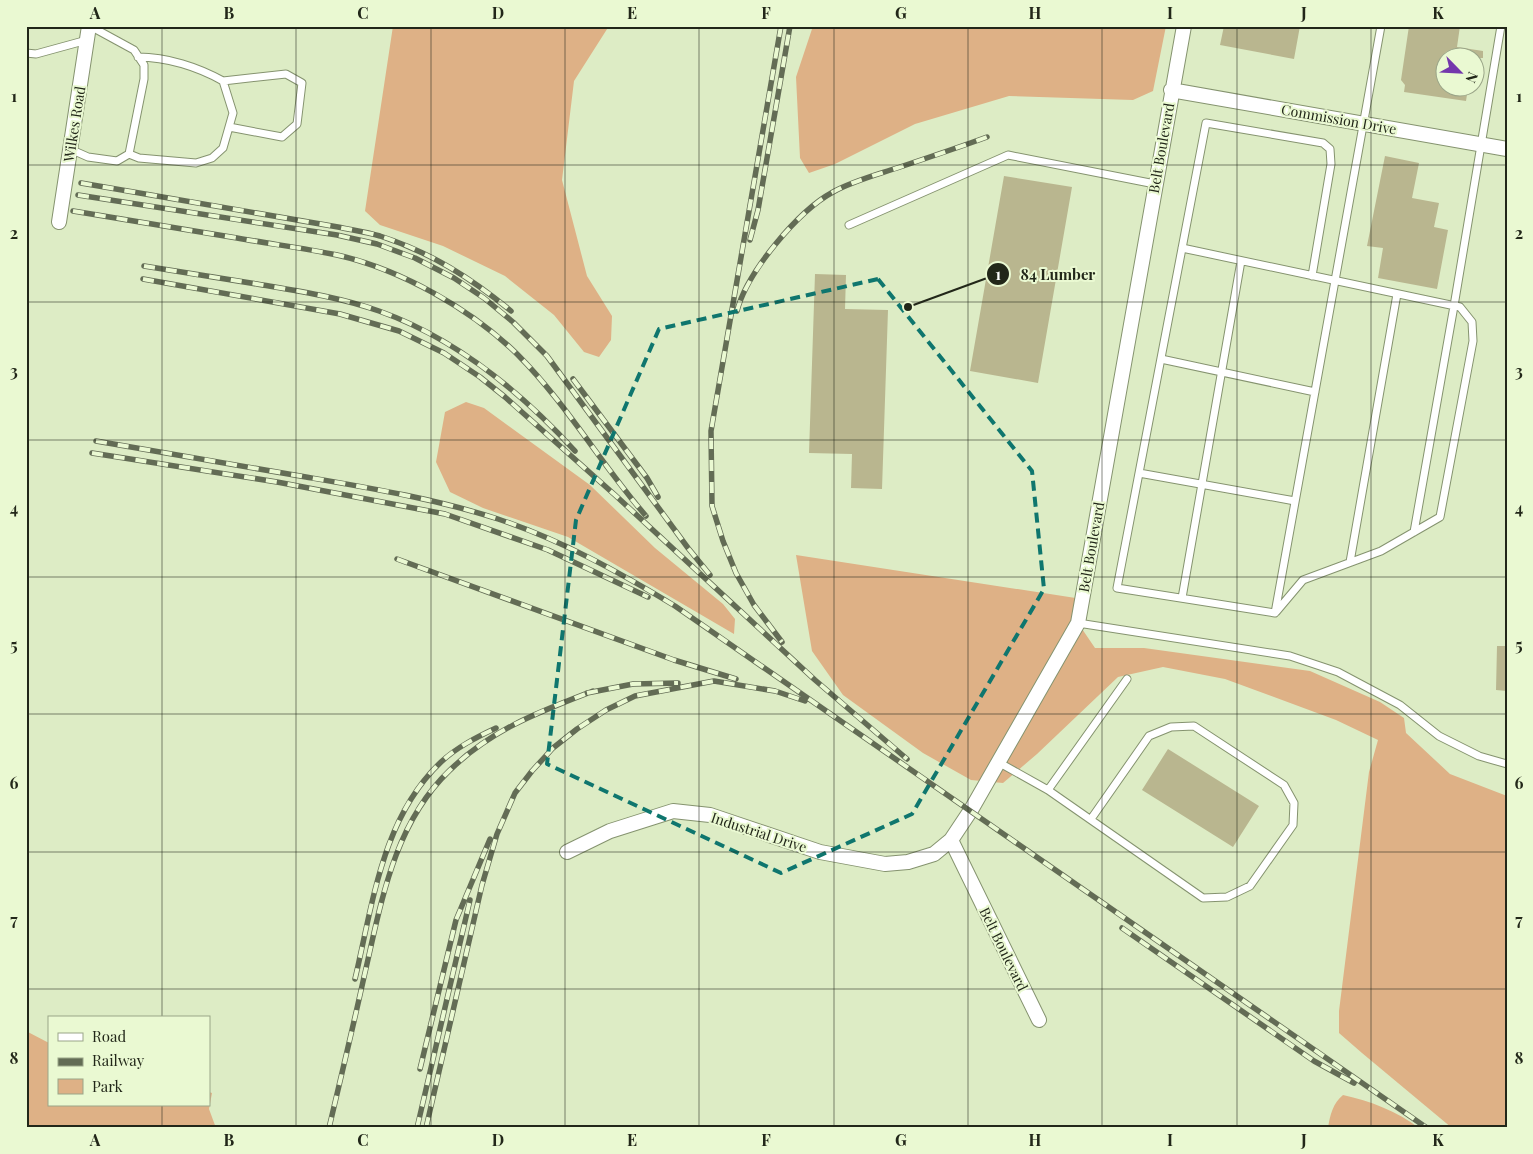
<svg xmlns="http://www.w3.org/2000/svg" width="1533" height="1154" viewBox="0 0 1533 1154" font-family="'Playfair Display',serif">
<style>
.green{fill:#deb186}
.building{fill:#b9b68f}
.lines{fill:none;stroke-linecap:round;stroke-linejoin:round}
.service-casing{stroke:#85936f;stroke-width:9}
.minor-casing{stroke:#85936f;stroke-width:16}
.service{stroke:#fff;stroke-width:7}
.minor{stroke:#fff;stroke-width:14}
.rail-casing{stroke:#636c55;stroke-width:5.5}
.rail{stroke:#eaf9d2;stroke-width:4;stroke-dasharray:11;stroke-linecap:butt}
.marked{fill:none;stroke:#0f766e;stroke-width:4;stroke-dasharray:10 6;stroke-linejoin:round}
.grid{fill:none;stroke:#222719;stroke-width:1;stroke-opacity:0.55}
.labels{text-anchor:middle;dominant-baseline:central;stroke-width:4;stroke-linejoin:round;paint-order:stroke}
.street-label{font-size:14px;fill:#222719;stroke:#eaf9d2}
.leader{fill:none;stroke:#222719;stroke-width:2}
.callout-dot{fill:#222719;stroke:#eaf9d2;stroke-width:2}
.mark-label{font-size:15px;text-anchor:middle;font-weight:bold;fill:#fff}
.callout-label{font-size:15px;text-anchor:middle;font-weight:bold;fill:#222719;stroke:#eaf9d2;stroke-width:4;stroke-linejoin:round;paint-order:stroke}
.neatline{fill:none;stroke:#222719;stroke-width:2}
.grid-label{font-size:16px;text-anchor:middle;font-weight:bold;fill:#222719}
</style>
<rect width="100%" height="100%" fill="#ddecc5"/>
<!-- green -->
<path class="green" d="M393 26H609L574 81 562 180 587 276 612 316 611 340 599 357 584 352 554 315 505 276 443 246 380 225 365 211Z
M813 26H1166L1153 91 1133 100 1009 96 915 124 835 164 809 173 800 158 796 77Z
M466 402 484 408 590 485 655 548 723 604 735 619 734 634 568 537 483 508 450 492 436 462 445 412Z
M796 555 1082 599 1078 623 1095 648H1144L1310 671 1380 702 1404 718 1406 733 1450 774 1507 796V1128H1452L1362 1053 1339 1033V1011L1369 772 1378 740 1336 720 1225 679 1163 667 1118 677 1037 754 1003 783 971 780 923 753 843 695 812 651Z
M26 1031 49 1043V1105H209V1092L212 1093 209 1109 216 1128H26Z
M1343 1095C1370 1101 1397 1111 1419 1128H1328C1330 1115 1333 1103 1343 1095Z"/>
<!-- building -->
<path class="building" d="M1224 26H1300L1294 59 1220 45Z
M1409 26H1460L1457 47 1483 51V58H1446V88H1468L1466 101 1404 92 1405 85 1401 80Z
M1385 156 1419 163 1412 198 1439 203 1434 227 1448 230 1437 289 1378 278 1383 248 1367 246Z
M1004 176 1072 187 1038 383 970 371Z
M815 274 846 275 845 309 888 310 882 489 851 488 852 454 809 453Z
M1497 646H1507V691L1496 690Z
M1168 749 1259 806 1233 847 1142 790Z"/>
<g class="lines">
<!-- service casing -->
<g class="service-casing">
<path id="service" d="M26 53 36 54 87 40
M223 81 286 74 302 83 297 124 282 137 229 127
M70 149 88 157 117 161 129 154 144 79V65L134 50 90 26
M129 154 139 158 196 163 212 158 223 148 233 113 223 81C198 67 167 57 138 57
M849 225 1008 155 1155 184
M1182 248 1460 307 1472 322 1473 341 1440 517 1381 551 1303 580 1276 612
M1312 276 1331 164 1330 149 1323 143 1206 123 1117 588 1275 613 1381 26
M1161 359 1315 392
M1139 473 1295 501
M1414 532 1454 306 1501 26
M1350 562 1397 294
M1182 598 1241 261
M1078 623 1290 656 1338 672 1400 705 1439 736 1479 756 1507 764
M998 762 1048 790 1203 898 1227 897 1250 886 1293 825 1294 803 1284 785 1194 726 1171 727 1149 736 1091 819
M1048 790 1127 679"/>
</g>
<!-- minor casing -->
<g class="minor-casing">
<path id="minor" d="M1171 90 1507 149
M59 222 89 26
M567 852 610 831 673 811 710 815 820 852 885 864 908 862 934 854 951 840
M1039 1020 951 840 971 810 1078 623 1184 26"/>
</g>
<!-- service -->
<use href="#service" class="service"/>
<!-- minor -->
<use href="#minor" class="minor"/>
<!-- rail casing -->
<g class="rail-casing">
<path id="rail" d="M781 26 711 431 712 506 723 541 736 573 754 605 782 642
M81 183 338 227C352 230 366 232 380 236 430 252 471 278 511 311
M78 195 337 235 377 244 415 258 454 278 484 298 513 322 547 356 688 548 710 575
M73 211C128 220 182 229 237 238 270 244 304 248 337 255 400 269 471 309 517 354 566 403 601 464 646 516
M750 240 758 210 790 26
M144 266C182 272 219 278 257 284 298 291 339 297 379 311 455 338 521 392 575 451
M143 279 340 314 399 331 444 353 480 377 505 397 615 495 815 680 907 759
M737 311C747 272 798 211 833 192 853 181 876 175 897 168 927 158 957 148 987 137
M573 379 647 478 658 497
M96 441C166 453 236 465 306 477 370 488 436 499 498 519 561 540 619 572 675 606L1427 1128
M92 453 277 482 445 514 548 550 648 597
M397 559 674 660 736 679
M587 693 633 684 678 683
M1122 928 1314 1061 1354 1083
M355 979C373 903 382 818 441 762 457 747 477 737 496 728
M420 1069 456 920 490 839
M329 1128C341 1077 353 1027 364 977 381 904 393 825 449 771 492 729 539 712 593 691
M417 1128 470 900
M426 1128 482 885 497 834 515 793 532 771 553 748 577 729 606 710 635 696 714 681 775 691 805 701"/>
</g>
<!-- rail -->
<use href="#rail" class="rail"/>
</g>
<!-- marked area -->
<path class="marked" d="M878 279 1032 471 1044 589 912 814 781 873 547 764 576 520 659 329Z"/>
<!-- grid -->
<path class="grid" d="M162 26V1018M296 26V1128M431 26V1128M565 26V1128M699 26V1128M834 26V1128M968 26V1128M1102 26V1128M1237 26V1128M1371 26V1128M26 165H1507M26 302H1507M26 440H1507M26 577H1507M26 714H1507M26 852H1507M26 989H1507M162 1105V1128"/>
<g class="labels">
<!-- street labels -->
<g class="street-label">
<text transform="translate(1339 119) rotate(10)">Commission Drive</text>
<text transform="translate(74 124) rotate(-81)">Wilkes Road</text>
<text transform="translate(1161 148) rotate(-80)">Belt Boulevard</text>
<text transform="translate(1091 547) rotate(-80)">Belt Boulevard</text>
<text transform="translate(759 832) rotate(18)">Industrial Drive</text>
<text transform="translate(1004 949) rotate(64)">Belt Boulevard</text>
</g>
</g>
<!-- callouts -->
<path class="leader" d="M908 307L998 274"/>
<g class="callout-dot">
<circle cx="908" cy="307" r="5"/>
<circle cx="998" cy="274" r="12"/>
</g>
<g class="mark-label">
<text x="998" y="280">1</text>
</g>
<g class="callout-label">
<text x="1058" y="280">84 Lumber</text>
</g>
<!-- border -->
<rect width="1533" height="1154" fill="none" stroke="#eaf9d2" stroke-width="55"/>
<!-- legend -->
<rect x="48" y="1016" width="162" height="90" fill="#eaf9d2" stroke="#9aa588"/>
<rect x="58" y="1033" width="25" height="8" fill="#ffffff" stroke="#9aa588"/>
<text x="92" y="1042" font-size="15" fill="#222719">Road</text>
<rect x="58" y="1058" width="25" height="8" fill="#636c55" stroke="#9aa588"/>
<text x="92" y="1066" font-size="15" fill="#222719">Railway</text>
<rect x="58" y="1079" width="25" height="15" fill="#deb186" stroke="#9aa588"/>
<text x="92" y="1092" font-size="15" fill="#222719">Park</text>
<!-- north arrow -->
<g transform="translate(1460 72) rotate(114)"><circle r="24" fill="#eaf9d2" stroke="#9aa588"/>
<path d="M0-4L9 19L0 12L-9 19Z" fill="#7437ac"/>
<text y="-8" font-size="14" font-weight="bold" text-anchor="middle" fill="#222719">N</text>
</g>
<rect x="28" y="28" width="1478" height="1098" class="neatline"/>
<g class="grid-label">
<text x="95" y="19">A</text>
<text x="229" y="19">B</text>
<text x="363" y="19">C</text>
<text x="498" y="19">D</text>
<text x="632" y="19">E</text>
<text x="766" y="19">F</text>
<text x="901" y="19">G</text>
<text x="1035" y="19">H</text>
<text x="1170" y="19">I</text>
<text x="1304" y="19">J</text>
<text x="1438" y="19">K</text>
<text x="14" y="102">1</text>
<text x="1519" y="102">1</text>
<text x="14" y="239">2</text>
<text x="1519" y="239">2</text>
<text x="14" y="377">3</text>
<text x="1519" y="377">3</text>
<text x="14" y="514">4</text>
<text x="1519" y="514">4</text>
<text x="14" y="651">5</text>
<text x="1519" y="651">5</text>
<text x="14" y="789">6</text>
<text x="1519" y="789">6</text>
<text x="14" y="926">7</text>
<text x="1519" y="926">7</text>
<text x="14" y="1064">8</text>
<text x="1519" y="1064">8</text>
<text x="95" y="1146">A</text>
<text x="229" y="1146">B</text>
<text x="363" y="1146">C</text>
<text x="498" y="1146">D</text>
<text x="632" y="1146">E</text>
<text x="766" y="1146">F</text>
<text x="901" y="1146">G</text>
<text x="1035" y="1146">H</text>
<text x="1170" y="1146">I</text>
<text x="1304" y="1146">J</text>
<text x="1438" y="1146">K</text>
</g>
</svg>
